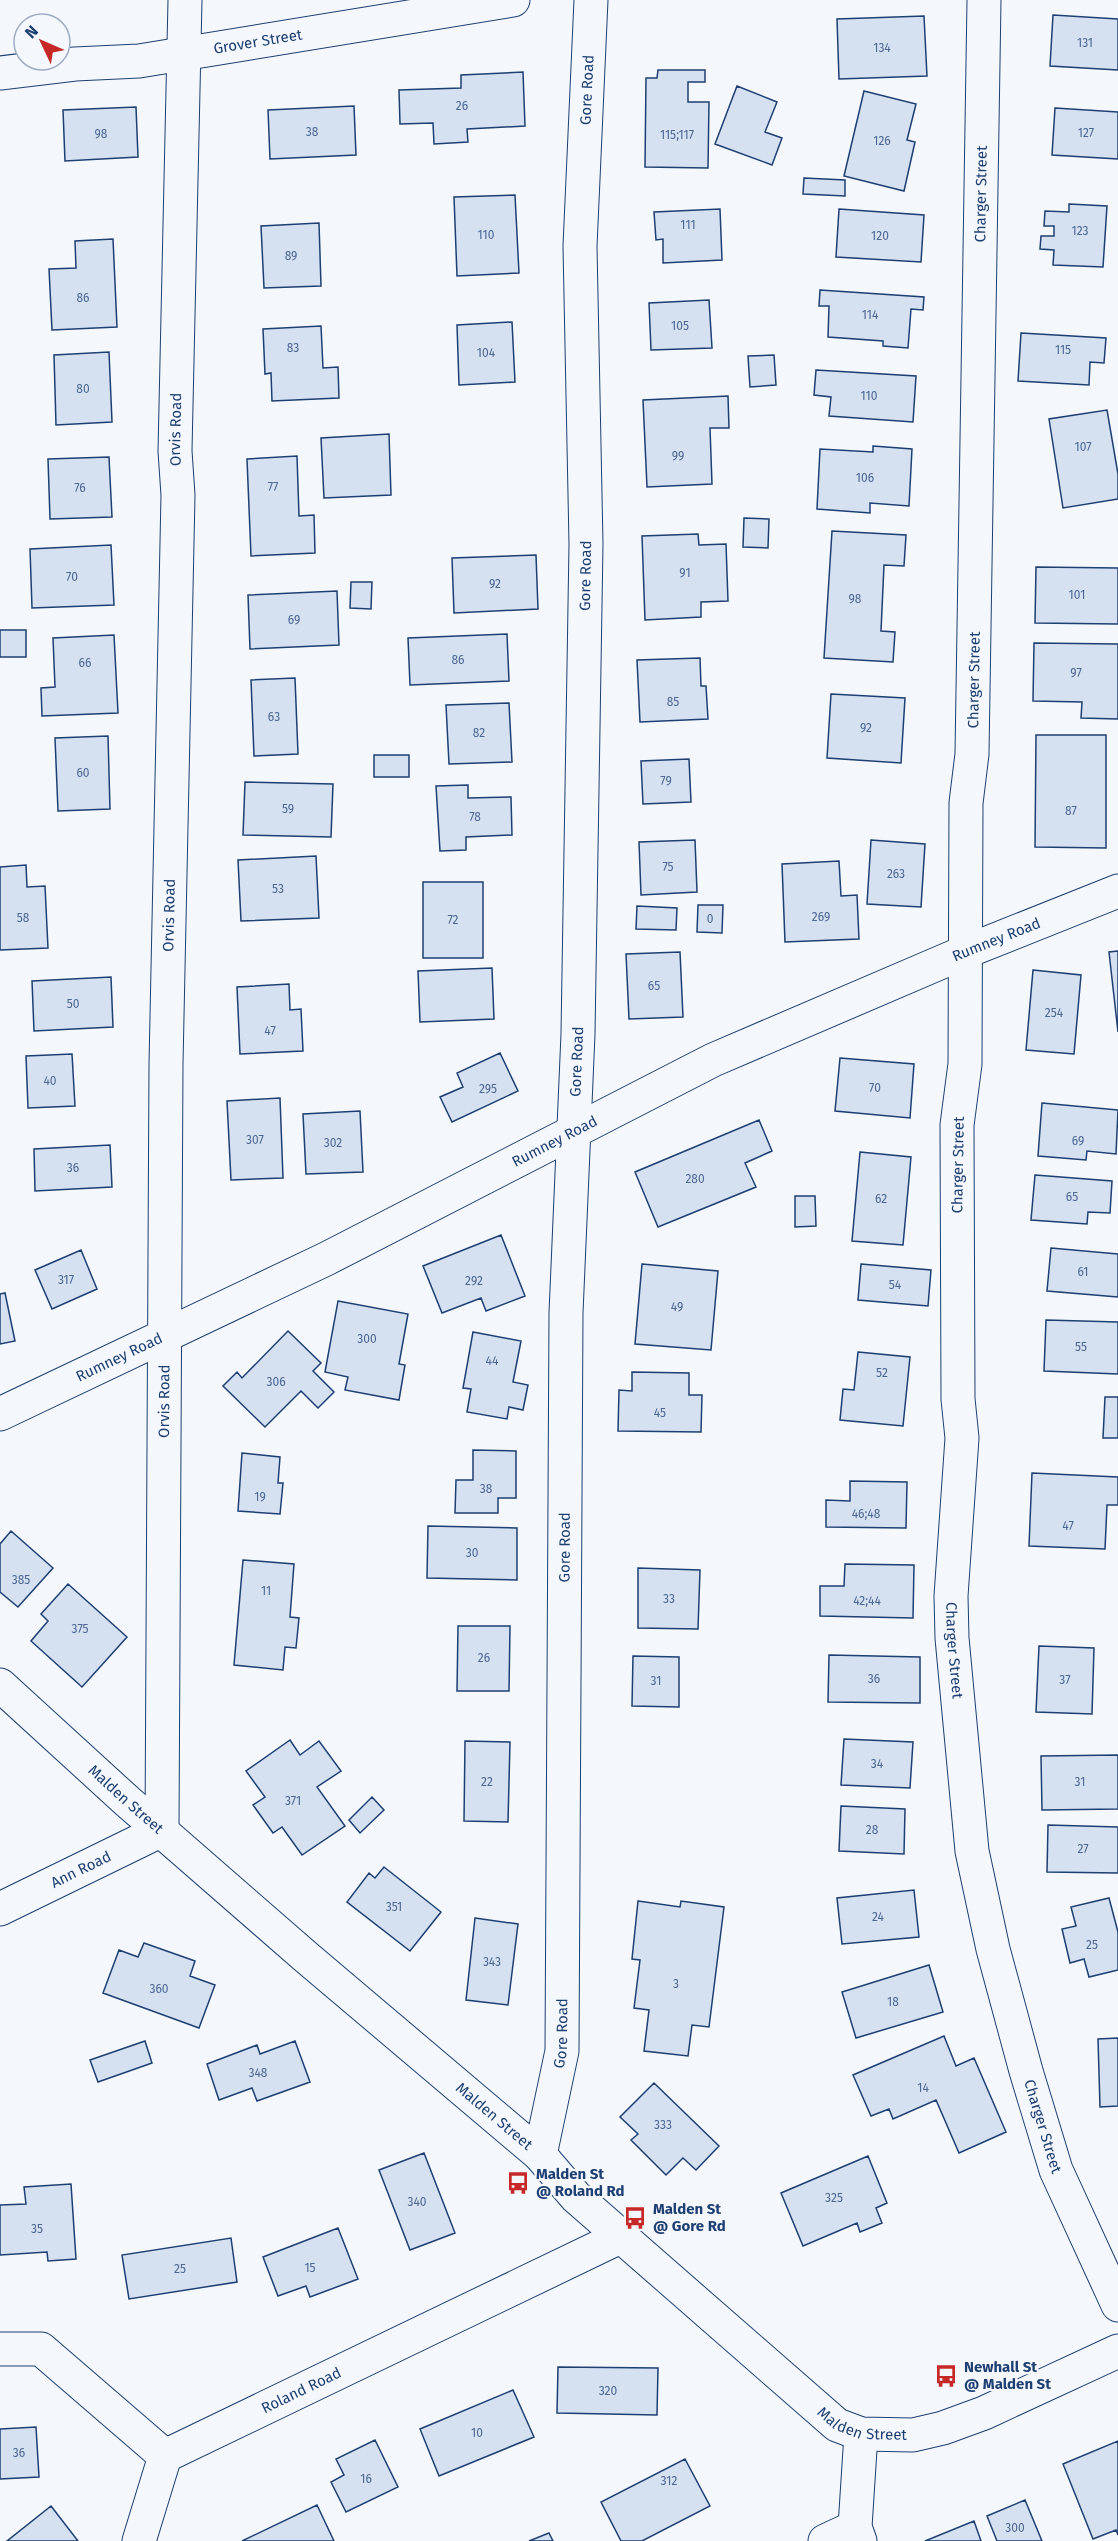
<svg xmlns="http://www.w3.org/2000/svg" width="1118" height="2541" viewBox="0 0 1118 2541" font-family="'Fira Sans',sans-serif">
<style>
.building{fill:#d5e0f0;stroke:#1d3f73;stroke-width:1.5}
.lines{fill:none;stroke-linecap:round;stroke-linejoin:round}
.minor-casing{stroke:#1d3f73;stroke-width:35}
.tertiary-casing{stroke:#1d3f73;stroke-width:35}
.minor{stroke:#f4f7fb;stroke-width:33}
.tertiary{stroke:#f4f7fb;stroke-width:33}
.labels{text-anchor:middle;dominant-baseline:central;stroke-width:4.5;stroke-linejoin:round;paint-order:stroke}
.number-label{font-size:12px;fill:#4b6792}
.street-label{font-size:15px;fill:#1d3f73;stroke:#f4f7fb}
.poi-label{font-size:15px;font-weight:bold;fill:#1d3f73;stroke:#f4f7fb;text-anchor:start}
</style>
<rect width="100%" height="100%" fill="#f4f7fb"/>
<!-- building -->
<path class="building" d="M1053 15 1118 19V70L1050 66Z
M924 16 927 76 839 79 837 19Z
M658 70H705V82H688V102H709L708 168 645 167 646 78H657Z
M523 72 525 126 467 129 468 142 434 144 433 123 400 124 399 90 461 88V75Z
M737 86 777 102 765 132 782 138 772 165 715 144Z
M864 91 916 104 907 140 915 142 904 191 844 176Z
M354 106 356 155 270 159 268 110Z
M136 107 138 157 65 161 63 110Z
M1055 108 1118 112V159L1052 155Z
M804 178 845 180V196L803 194Z
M515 195 519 273 457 276 454 197Z
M1069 204 1107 206 1103 267 1053 265 1054 250 1040 249 1041 236H1054V226H1044L1045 211 1069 212Z
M720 209 722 260 663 263V239L656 240 654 212Z
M839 209 924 215 921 262 836 257Z
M319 223 321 286 264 288 261 226Z
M113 239 117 327 52 330 49 269 76 268 75 241Z
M820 290 924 297 923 310 911 309 908 348 883 346V341L828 337 829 306H819Z
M709 300 712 348 651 350 649 303Z
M512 322 515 382 459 385 457 325Z
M321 326 323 368 338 367 339 398 272 401 271 373 265 374 263 329Z
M1021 333 1106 338 1104 363 1090 362 1089 385 1018 381Z
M109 352 112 422 56 425 54 355Z
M774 355 776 385 750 387 748 356Z
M816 370 916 376 913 422 829 416 831 397 814 395Z
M728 396 729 428H710L712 484 647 487 643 400Z
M1107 410 1118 474V499L1063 508 1049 419Z
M389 434 391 495 324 498 321 438Z
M873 446 912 449 909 506 870 503V513L817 509 820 449 873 452Z
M297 456 299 516 314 515 315 553 251 556 247 459Z
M109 457 112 517 50 519 48 459Z
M744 518 769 519 768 548 743 547Z
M832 531 906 535 904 566 884 565 881 631 895 632 893 662 824 658Z
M698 534 699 545 726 544 728 601 701 602V617L645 620 642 536Z
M111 545 114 605 32 608 30 549Z
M536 555 538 609 454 613 452 558Z
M1036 567 1118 568V624L1035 623Z
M351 582H372L371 609 350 608Z
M337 591 339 645 250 649 248 595Z
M0 630H26V657H0Z
M507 634 509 681 410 685 408 638Z
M114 635 118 713 42 716 41 688 55 687 53 638Z
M1034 643 1118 644V719L1081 718 1082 702 1033 701Z
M700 658 701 686H706L708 719 640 722 637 660Z
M295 678 298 754 254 756 251 680Z
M831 694 905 698 901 763 827 758Z
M509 703 512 762 449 764 446 705Z
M1036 735H1106V848L1035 847Z
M108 736 110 809 58 811 55 738Z
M374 755H409V777H374Z
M689 759 691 802 643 804 641 761Z
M245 782 333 784 331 837 243 835Z
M468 785V798L511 797 512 835 466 837V850L440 851 436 786Z
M695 840 697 892 641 895 639 842Z
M871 840 925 844 921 907 867 904Z
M316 856 319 918 241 921 238 860Z
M839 861 841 896 857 895 859 939 785 942 782 864Z
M26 865 27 887 45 886 48 948 0 950V867Z
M423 882H483V958H423Z
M698 905H723L722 933 697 932Z
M637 906 677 908 676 930 636 929Z
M1118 951V1032L1109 952Z
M680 952 683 1017 629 1019 626 954Z
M492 968 494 1019 420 1022 418 971Z
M1033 970 1081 975 1074 1054 1026 1050Z
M111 977 113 1027 34 1031 32 981Z
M289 984 290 1010 301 1009 303 1051 240 1054 237 987Z
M500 1053 518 1091 452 1122 440 1097 463 1087 457 1073Z
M72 1054 75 1106 28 1108 26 1056Z
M840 1058 914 1064 910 1118 835 1111Z
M280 1098 283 1178 231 1180 227 1101Z
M1042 1103 1118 1110 1116 1154 1087 1151 1086 1160 1038 1156Z
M360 1111 363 1172 306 1174 303 1114Z
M759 1120 772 1151 745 1163 756 1187 658 1227 635 1172Z
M110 1145 112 1187 35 1191 34 1149Z
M860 1152 911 1157 903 1245 852 1241Z
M1035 1175 1112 1181 1110 1213 1088 1212 1087 1224 1031 1220Z
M795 1196H815L816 1226 795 1227Z
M501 1235 525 1296 486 1311 481 1298 442 1313 423 1266Z
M1051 1248 1118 1254V1297L1047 1291Z
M81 1250 97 1289 52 1309 35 1270Z
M642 1264 718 1271 711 1350 635 1344Z
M861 1264 931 1270 928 1306 858 1300Z
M5 1293 15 1341 0 1344V1294Z
M338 1301 408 1314 399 1364 405 1365 399 1400 345 1390 348 1377 325 1372Z
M1046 1320 1118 1322V1374L1044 1371Z
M288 1331 321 1363 313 1371 334 1392 318 1408 301 1391 265 1427 223 1386 237 1372 242 1378Z
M473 1332 521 1341 513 1382 528 1385 523 1410 509 1407 507 1419 467 1412 471 1389 463 1388Z
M858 1352 910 1357 903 1426 840 1420 843 1389 854 1390Z
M632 1372 689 1373V1395H702L701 1432 618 1431 619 1390 632 1391Z
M1105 1397H1118V1438H1103Z
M473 1450 516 1451V1498H498V1513H455L456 1480H473Z
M242 1453 280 1457 278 1483H283L280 1514 238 1511Z
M1032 1473 1118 1477V1505H1107L1105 1549 1029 1546Z
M850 1481 907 1482 906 1528 826 1527V1500L850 1501Z
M428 1526 517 1528V1580L427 1578Z
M11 1531 53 1568 18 1607 0 1592V1544Z
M243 1560 294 1564 290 1617 299 1618 296 1648 285 1647 283 1670 234 1665Z
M845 1564 914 1565 913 1618 820 1616V1586H844Z
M638 1568 700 1570 698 1629 638 1628Z
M68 1584 127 1637 82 1687 31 1641 48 1621 41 1614Z
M458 1626H510L509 1691H457Z
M1039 1646 1094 1648 1092 1714 1036 1712Z
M829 1655 920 1657V1703L828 1702Z
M633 1656 679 1657V1707L632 1706Z
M844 1739 913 1742 910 1788 841 1785Z
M290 1740 300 1755 319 1741 341 1771 317 1787 345 1826 302 1855 282 1827 273 1833 253 1805 265 1797 246 1771Z
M465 1741 510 1742 508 1822 464 1821Z
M1118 1755V1809L1042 1810 1041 1756Z
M372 1797 384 1810 360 1833 349 1820Z
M841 1806 905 1809 904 1854 839 1851Z
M1048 1825 1118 1827V1873L1047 1872Z
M384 1867 441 1912 410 1951 347 1902 369 1873 375 1878Z
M914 1890 919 1937 842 1944 837 1898Z
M1109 1898 1118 1932V1970L1089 1977 1084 1959 1070 1963 1062 1929 1076 1926 1071 1907Z
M638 1901 680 1907 681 1901 724 1907 709 2027 692 2025 688 2056 644 2051 649 2010 634 2008 640 1960 632 1959Z
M475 1918 518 1924 508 2005 466 2000Z
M144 1943 195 1961 190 1976 215 1985 199 2028 103 1993 119 1950 138 1957Z
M929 1965 943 2012 856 2038 842 1992Z
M944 2036 956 2066 974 2058 1006 2132 959 2153 936 2100 893 2119 889 2109 871 2116 853 2075Z
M1118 2038V2106L1100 2107 1098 2039Z
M145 2041 152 2063 98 2082 90 2060Z
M295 2041 310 2082 257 2101 252 2088 219 2100 207 2064 257 2045 260 2054Z
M654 2083 719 2146 696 2170 683 2158 666 2175 631 2140 638 2134 620 2117Z
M424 2153 455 2233 410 2250 379 2170Z
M868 2156 887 2203 876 2208 882 2223 860 2232 857 2223 803 2246 781 2193Z
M71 2184 76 2259 48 2261 47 2252 0 2255V2205L26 2204 24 2187Z
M338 2228 358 2279 310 2297 306 2286 278 2296 263 2257Z
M231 2238 237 2282 129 2299 122 2255Z
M558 2367 658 2368 657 2415 557 2413Z
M513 2390 534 2437 439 2476 420 2429Z
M36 2427 39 2477 0 2479V2429Z
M375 2440 398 2487 346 2512 331 2482 344 2475 336 2459Z
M1118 2441V2535L1116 2530 1093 2539 1063 2464Z
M685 2459 710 2506 642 2541H621L601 2502Z
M1025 2500 1042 2541H997L987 2516Z
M317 2505 334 2541H242Z
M51 2506 78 2541H7Z
M974 2521 981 2541H925Z
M549 2533 553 2541H529Z"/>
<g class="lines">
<!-- minor casing -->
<g class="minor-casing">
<g id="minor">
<path id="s1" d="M984 0 972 754 966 803 965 1064 957 1125 958 1399 962 1438 951 1596 952 1638 972 1851 993 1949 1026 2071 1056 2170 1118 2305"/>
<path id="s2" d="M0 73 75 64 139 61 513 0"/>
<path id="s3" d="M0 1909 162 1830 166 1064 178 495 175 451 185 0"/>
<path id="s4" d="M540 2155 562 2051 566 1313 578 1034 586 544 580 246 591 0"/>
<path id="s5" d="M0 2349H41L165 2456 620 2237"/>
<path d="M139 2541 165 2456"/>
<path d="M825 2541 855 2527"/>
</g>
</g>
<!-- tertiary casing -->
<g class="tertiary-casing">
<g id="tertiary">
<path id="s6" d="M0 1414 326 1259 713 1060 965 952 1118 891"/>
<path id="s7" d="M0 1685 127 1801 306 1957 540 2155 576 2197 837 2425 861 2434 913 2435 943 2428 984 2413 1118 2351"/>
<path d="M860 2541 855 2527 861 2434"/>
</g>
</g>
<!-- minor -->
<use href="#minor" class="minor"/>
<!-- tertiary -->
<use href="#tertiary" class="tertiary"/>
</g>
<!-- icons -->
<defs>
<g id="bus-bare" transform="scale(1.8)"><path d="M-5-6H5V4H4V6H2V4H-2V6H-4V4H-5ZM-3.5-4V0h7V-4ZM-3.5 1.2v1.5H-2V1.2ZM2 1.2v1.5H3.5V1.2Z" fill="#c62828" stroke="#f4f7fb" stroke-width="2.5" paint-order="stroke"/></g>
</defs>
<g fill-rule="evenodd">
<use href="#bus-bare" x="518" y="2183"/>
<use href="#bus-bare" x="635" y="2218"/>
<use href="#bus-bare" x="946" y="2376"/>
</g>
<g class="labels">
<!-- number labels -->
<g class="number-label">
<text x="1085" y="43">131</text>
<text x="882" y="48">134</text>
<text x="462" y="106">26</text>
<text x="312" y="132">38</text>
<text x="1086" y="133">127</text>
<text x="101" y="134">98</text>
<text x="677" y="135">115;117</text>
<text x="882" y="141">126</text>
<text x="688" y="225">111</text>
<text x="1080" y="231">123</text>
<text x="486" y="235">110</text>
<text x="880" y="236">120</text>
<text x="291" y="256">89</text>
<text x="83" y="298">86</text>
<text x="870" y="315">114</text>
<text x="680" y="326">105</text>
<text x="293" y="348">83</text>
<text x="1063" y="350">115</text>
<text x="486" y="353">104</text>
<text x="83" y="389">80</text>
<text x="869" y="396">110</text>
<text x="1083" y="447">107</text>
<text x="678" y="456">99</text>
<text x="865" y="478">106</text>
<text x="273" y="487">77</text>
<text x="80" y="488">76</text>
<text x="685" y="573">91</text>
<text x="72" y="577">70</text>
<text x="495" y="584">92</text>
<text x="1077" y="595">101</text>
<text x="855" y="599">98</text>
<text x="294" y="620">69</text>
<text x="458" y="660">86</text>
<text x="85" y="663">66</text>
<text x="1076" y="673">97</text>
<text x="673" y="702">85</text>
<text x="274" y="717">63</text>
<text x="866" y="728">92</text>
<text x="479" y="733">82</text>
<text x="83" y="773">60</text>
<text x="666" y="781">79</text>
<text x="288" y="809">59</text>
<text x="1071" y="811">87</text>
<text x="475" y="817">78</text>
<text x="668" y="867">75</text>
<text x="896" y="874">263</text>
<text x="278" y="889">53</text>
<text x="821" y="917">269</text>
<text x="23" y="918">58</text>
<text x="710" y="919">0</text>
<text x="453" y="920">72</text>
<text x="654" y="986">65</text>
<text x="73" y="1004">50</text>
<text x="1054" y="1013">254</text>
<text x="270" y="1031">47</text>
<text x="50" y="1081">40</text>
<text x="875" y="1088">70</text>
<text x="488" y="1089">295</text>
<text x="255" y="1140">307</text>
<text x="1078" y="1141">69</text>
<text x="333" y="1143">302</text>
<text x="73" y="1168">36</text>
<text x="695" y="1179">280</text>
<text x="1072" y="1197">65</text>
<text x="881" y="1199">62</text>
<text x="1083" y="1272">61</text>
<text x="66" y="1280">317</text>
<text x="474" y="1281">292</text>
<text x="895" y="1285">54</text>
<text x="677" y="1307">49</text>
<text x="367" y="1339">300</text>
<text x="1081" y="1347">55</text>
<text x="492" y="1361">44</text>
<text x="882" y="1373">52</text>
<text x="276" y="1382">306</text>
<text x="660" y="1413">45</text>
<text x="486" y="1489">38</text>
<text x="260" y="1497">19</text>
<text x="866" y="1514">46;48</text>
<text x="1068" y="1526">47</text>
<text x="472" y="1553">30</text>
<text x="21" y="1580">385</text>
<text x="266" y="1591">11</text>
<text x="669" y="1599">33</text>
<text x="867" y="1601">42;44</text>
<text x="80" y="1629">375</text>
<text x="484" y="1658">26</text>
<text x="874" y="1679">36</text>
<text x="1065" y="1680">37</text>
<text x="656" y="1681">31</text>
<text x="877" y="1764">34</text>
<text x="487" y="1782">22</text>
<text x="1080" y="1782">31</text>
<text x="293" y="1801">371</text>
<text x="872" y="1830">28</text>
<text x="1083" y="1849">27</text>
<text x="394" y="1907">351</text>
<text x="878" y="1917">24</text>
<text x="1092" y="1945">25</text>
<text x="492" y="1962">343</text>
<text x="676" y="1984">3</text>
<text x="159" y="1989">360</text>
<text x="893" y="2002">18</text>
<text x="258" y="2073">348</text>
<text x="923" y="2088">14</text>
<text x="663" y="2125">333</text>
<text x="834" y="2198">325</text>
<text x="417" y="2202">340</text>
<text x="37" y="2229">35</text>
<text x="310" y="2268">15</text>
<text x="180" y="2269">25</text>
<text x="608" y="2391">320</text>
<text x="477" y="2433">10</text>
<text x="19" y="2453">36</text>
<text x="366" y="2479">16</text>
<text x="669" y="2481">312</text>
<text x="1015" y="2528">300</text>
</g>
<!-- street labels -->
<g class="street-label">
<text stroke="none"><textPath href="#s2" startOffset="260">Grover Street</textPath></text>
<text stroke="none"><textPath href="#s4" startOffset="2068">Gore Road</textPath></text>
<text transform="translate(981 194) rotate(-89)">Charger Street</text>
<text stroke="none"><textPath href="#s3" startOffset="1581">Orvis Road</textPath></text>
<text stroke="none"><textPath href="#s4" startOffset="1582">Gore Road</textPath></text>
<text transform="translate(974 680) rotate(-89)">Charger Street</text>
<text stroke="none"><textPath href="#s3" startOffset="1095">Orvis Road</textPath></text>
<text stroke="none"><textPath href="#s6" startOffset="1104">Rumney Road</textPath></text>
<text stroke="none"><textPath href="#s4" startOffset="1096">Gore Road</textPath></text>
<text stroke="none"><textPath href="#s6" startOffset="618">Rumney Road</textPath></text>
<text transform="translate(958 1165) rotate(-89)">Charger Street</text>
<text stroke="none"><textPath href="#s6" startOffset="132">Rumney Road</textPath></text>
<text stroke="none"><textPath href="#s3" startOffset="609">Orvis Road</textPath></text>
<text stroke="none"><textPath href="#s4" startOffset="610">Gore Road</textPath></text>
<text stroke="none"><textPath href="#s1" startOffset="1652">Charger Street</textPath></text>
<text stroke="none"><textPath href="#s7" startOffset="170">Malden Street</textPath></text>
<text stroke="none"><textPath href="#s3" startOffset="90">Ann Road</textPath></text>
<text stroke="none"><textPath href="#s4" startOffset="124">Gore Road</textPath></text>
<text stroke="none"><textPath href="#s7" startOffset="656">Malden Street</textPath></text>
<text stroke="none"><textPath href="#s1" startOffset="2138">Charger Street</textPath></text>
<text stroke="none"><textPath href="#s5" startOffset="356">Roland Road</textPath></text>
<text stroke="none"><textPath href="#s7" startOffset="1142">Malden Street</textPath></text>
</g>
<!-- poi labels -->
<g class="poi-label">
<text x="536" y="2174">Malden St<tspan x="536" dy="17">@ Roland Rd</tspan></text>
<text x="653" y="2209">Malden St<tspan x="653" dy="17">@ Gore Rd</tspan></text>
<text x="964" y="2367">Newhall St<tspan x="964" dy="17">@ Malden St</tspan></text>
</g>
</g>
<!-- north arrow -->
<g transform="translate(42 42) rotate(314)"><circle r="28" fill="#f4f7fb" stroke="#9eadc5" stroke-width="1.5"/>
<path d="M0-4.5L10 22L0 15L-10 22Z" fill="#c62828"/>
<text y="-9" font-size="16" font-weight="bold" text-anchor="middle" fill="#1d3f73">N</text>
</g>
</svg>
